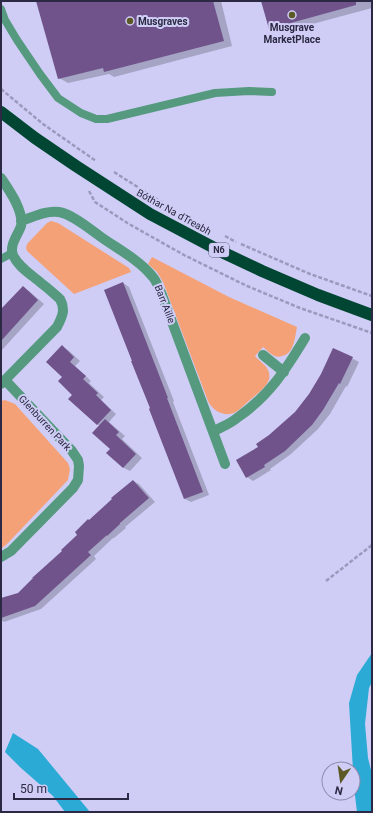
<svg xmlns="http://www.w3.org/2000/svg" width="373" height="813" viewBox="0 0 373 813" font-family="Roboto,sans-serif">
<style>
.green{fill:#f5a178}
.water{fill:#2baad5}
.shadow{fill:#0003}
.building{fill:#6f538a}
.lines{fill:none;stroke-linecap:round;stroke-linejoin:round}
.path{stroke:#9b99bc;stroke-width:2.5;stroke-dasharray:4 2;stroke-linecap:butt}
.lane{stroke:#559a7f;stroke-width:8}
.street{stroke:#559a7f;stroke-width:10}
.highway{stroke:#004632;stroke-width:12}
.poi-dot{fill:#5c5926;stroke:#cfcdf5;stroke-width:1.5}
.labels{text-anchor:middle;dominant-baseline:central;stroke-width:4;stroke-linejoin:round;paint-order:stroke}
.shield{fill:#cfcdf5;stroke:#5c5a78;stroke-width:1}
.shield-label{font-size:9px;font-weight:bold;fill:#2b2943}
.poi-label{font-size:10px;font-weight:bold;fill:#2b2943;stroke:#cfcdf5;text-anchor:start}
.street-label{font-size:10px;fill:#2b2943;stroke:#cfcdf5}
</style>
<rect width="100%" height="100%" fill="#cfcdf5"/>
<!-- green -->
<path class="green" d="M51 221 58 223 129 268 131 272 74 294 27 251 26 248 27 244 47 223Z
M152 257 229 297 297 327C295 337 294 354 282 356 279 357 276 357 273 355 269 353 266 349 263 347L255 356C259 361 268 366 269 373 272 384 258 393 251 399 245 404 240 410 234 413 223 417 212 410 208 401L163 282 157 272 148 264Z
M5 400 15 404 68 463 70 469 68 480 7 544 1 549V401Z"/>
<!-- water -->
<path class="water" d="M372 653V682L369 688 365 724 368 758 372 774V812H357L354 787 349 703 357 675Z
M13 733 38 749 90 812H65L53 796 21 768 5 752Z"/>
<!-- shadow -->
<path class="shadow" d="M37 1H221L232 46 114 77 109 74 68 83 59 78Z
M262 1H372V8L279 33 269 28Z
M123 283 129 287 174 401 173 402 209 495 191 502 185 499 105 290Z
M23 287 29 291 44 304 1 351V311Z
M62 347 68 350 80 361 75 366 91 381 89 383 104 397 101 400 116 414 109 422 125 436 122 439 142 458 130 471 124 468 108 453 111 449 100 426 97 424 74 395 63 377Z
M334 349 359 362 347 387 346 386 330 414 318 429 291 454 270 469 271 470 253 481 247 477 259 447 296 412 310 394 322 374Z
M133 481 139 484 155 502 125 527 126 528 114 538H113L94 556 96 559 41 609 4 622 1 620V599L18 594 64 551 79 535 89 521Z"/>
<!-- building -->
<path class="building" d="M36 1H213L224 41 104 72 103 68 58 79Z
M261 1H356V5L269 29Z
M123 282 168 398H167L203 492 184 499 149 409 150 408 131 361H132L104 290Z
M23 286 38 300 1 341V309Z
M62 345 74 357 70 362 86 376 83 379 98 393 96 395 111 410 97 425 68 399 72 395 58 381 62 377 46 362Z
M333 348 353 357 340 384 339 383 323 410 312 425 285 451 264 465 265 467 246 478 236 460 258 447 256 444 269 435 295 412 309 394 321 374Z
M105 419 119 432 116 435 136 454 123 468 106 453 110 449 92 433Z
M133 480 149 498 120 523V524L107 536V535L88 552 91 555 35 606 1 618V598L18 593 33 578H32L62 551 61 550 77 535 75 532 88 519 89 520 112 499 111 498Z"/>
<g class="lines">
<!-- path -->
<path class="path" d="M1 89 43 124 96 161
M114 172 169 207
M89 191 95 202 129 224 184 255 247 286 300 308 372 333
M225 236 236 242
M241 244 310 274 372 296
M326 581 372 545"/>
<!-- lane -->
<path class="lane" d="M1 9 5 20 17 40 40 74 58 98 81 113 96 119H107L215 93 249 91 272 92
M1 259 12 253"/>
<!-- street -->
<path class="street" d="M1 178C9 190 24 211 21 226 18 235 9 245 13 255 18 267 32 275 41 283 48 288 54 294 60 299 66 310 62 317 57 327L1 384
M21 221C33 217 46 210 59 212 72 214 90 229 101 237 118 249 139 260 152 276 157 281 159 289 162 295L225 464
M263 355 284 372
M213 432C221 427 230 424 237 418 269 396 285 371 305 338
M1 557 11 551 73 488 78 480 79 466 78 460 72 451 5 380"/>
<!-- highway -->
<path class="highway" d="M1 112 35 138 76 166 150 214 224 253 262 271 318 295 372 315"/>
</g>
<!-- markers -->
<g class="poi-dot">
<circle cx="292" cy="15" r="4"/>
<circle cx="130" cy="21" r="4"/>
</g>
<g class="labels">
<!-- shield labels -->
<rect class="shield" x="209" y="243" width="20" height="14" rx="3"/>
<g class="shield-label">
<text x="219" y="250">N6</text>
</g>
<!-- poi labels -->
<g class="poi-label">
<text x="138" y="21">Musgraves</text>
<text x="292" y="27" text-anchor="middle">Musgrave<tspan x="292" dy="12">MarketPlace</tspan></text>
</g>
<!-- street labels -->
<g class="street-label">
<text transform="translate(174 212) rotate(29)">Bóthar Na dTreabh</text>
<text transform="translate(165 304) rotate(69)">Barr Aille</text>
<text transform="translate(45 423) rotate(47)">Glenburren Park</text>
</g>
</g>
<!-- border -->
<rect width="373" height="813" fill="none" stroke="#2b2943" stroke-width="4"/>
<!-- north arrow -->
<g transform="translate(341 781) rotate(193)"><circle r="19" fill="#cfcdf5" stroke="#8d8bae"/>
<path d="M0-3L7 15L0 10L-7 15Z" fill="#5c5926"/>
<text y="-6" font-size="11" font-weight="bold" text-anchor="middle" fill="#2b2943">N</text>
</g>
<!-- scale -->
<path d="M14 793v6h114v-6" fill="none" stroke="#2b2943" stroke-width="2"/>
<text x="20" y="793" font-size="12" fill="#2b2943" stroke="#cfcdf5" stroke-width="3" paint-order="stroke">50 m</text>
</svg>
